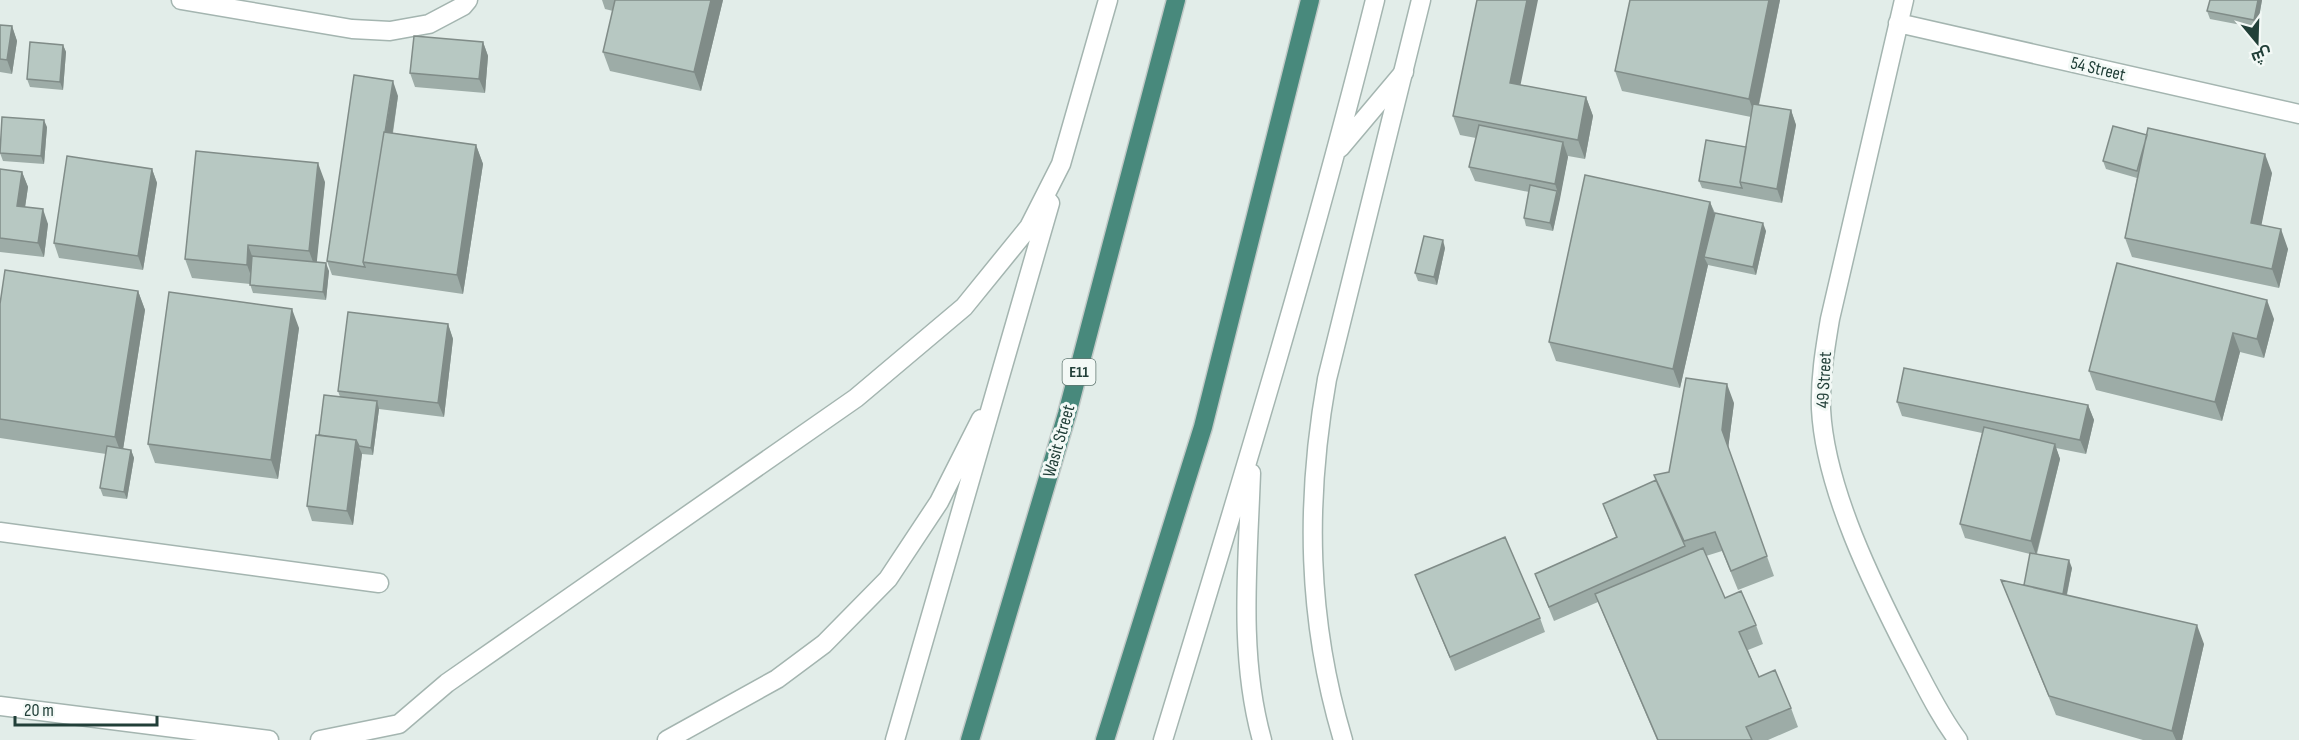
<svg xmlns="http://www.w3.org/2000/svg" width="2299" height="740" viewBox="0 0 2299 740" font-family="'Sofia Sans Condensed',Cairo,sans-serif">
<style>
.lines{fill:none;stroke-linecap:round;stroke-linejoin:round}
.minor-casing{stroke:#a4b5b0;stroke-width:21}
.tertiary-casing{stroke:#a4b5b0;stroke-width:21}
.trunk-casing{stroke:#c1c9c7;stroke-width:21}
.minor{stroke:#fff;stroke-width:18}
.tertiary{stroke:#fff;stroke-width:18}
.trunk{stroke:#48897c;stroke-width:18}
.wall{fill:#9daca7}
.shaded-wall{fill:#808c88}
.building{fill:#b7c8c2;stroke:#808c88;stroke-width:1.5}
.labels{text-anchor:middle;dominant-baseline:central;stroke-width:6;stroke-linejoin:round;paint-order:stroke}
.shield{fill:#f3f9f6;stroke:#607771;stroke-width:1.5}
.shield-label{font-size:16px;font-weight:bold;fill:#213f38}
.street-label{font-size:18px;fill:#213f38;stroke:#f3f9f6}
</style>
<rect width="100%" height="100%" fill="#e2ede9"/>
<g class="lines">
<!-- minor casing -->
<g class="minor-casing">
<path id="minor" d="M181 0 352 29 390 31 429 24 463 6 468 0
M1904 0 1830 319C1825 349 1820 378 1821 409 1825 489 1874 587 1910 657 1925 685 1939 715 1958 740
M1898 23 2299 114
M0 532 379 583
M1343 740C1307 620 1305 502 1327 379L1421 0"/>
</g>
<!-- tertiary casing -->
<g class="tertiary-casing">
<path id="tertiary" d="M1340 148 1404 72
M1251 473C1248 562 1238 654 1262 740
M0 706 269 740
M320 740 399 724 447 683 856 398 964 307 1029 227 1061 164 1108 0
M667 740 777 679 824 644 888 579 939 502 981 419
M895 740 1050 203
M1163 740C1238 494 1313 249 1375 0"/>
</g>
<!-- trunk casing -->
<g class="trunk-casing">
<path id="trunk" d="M970 740 1067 414 1176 0
M1105 740 1203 427 1310 0"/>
</g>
<!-- minor -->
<use href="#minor" class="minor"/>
<!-- tertiary -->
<use href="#tertiary" class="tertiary"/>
<!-- trunk -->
<use href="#trunk" class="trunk"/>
</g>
<!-- wall -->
<path class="wall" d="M602 0H723L701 91 610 71 603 52 613 11 605 9Z
M1630 0H1780L1759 105 1791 110 1796 125 1782 203 1702 188 1699 181 1746 147 1751 117 1622 91 1615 71Z
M2262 0 2257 28 2210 19 2207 11Z
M0 25 12 26 17 41 12 74 0 72Z
M483 42 488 56 485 93 415 87 410 73Z
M63 45 66 52 63 90 30 87 27 79Z
M1520 85 1586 97 1593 116 1585 159 1568 156 1553 231 1526 226 1524 218 1529 192 1475 181 1469 167 1476 138 1460 135 1453 116Z
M398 96 393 133 476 145 483 164 463 294 332 275 327 261Z
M47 127 44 164 3 161 0 153Z
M2103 161 2272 173 2261 225 2288 249 2279 288 2132 257 2125 238 2137 178 2106 169Z
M0 169 22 172 28 187 25 207 48 224 44 257 0 252Z
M152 169 157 183 143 270 59 258 54 243Z
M325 182 316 263 329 271 326 300 253 293 250 284 192 278 185 259Z
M1710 202 1715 213 1766 231 1756 275 1708 265 1680 388 1556 361 1549 342Z
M1445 248 1437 285 1418 281 1415 273Z
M138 291 145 310 123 449 131 450 134 458 127 499 103 496 100 488 106 454 0 438V304Z
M2274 319 2264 358 2240 352 2222 421 2096 390 2089 371Z
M448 324 453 339 444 417 379 409 373 455 362 454 353 525 312 521 307 506 319 435 340 397 338 391Z
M299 328 278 479 155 463 148 444Z
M1897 402 2088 405 2094 420 2086 454 2056 448 2060 459 2037 554 2072 568 2067 595 2204 644 2182 740H2143L2056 715 2001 580 2024 585 2030 554 1965 538 1960 524 1982 433 1902 416Z
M1734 403 1728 449 1774 576 1738 590 1722 551 1706 556 1725 598 1756 625 1763 644 1748 650 1759 677 1791 708 1798 727 1768 740H1657L1598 602 1554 621 1535 574 1616 537 1603 504 1656 480 1669 472Z
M1415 575 1540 618 1545 632 1455 671Z"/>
<!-- shaded-wall -->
<path class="shaded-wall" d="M711 0H723L701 91 694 72Z
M1527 0H1538L1517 102 1510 83Z
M1769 0H1780L1756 118 1749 99Z
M2258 0H2262L2257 28 2254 20Z
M12 26 17 41 12 74 7 60Z
M483 42 488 56 485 93 479 79Z
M63 45 66 52 63 90 60 82Z
M393 81 398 96 373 264 366 262Z
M1586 97 1593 116 1585 159 1578 140Z
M1791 110 1796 125 1782 203 1777 189Z
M44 120 47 127 44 164 41 156Z
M1563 142 1568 157 1560 199 1555 184Z
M476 145 483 164 463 294 457 275Z
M2265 154 2272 173 2258 242 2251 223Z
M318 163 325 182 316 270 309 251Z
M152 169 157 183 143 270 138 256Z
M22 172 28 187 23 221 17 206Z
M1557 191 1560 199 1553 231 1550 223Z
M1710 202 1717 221 1704 257 1708 265 1680 388 1673 369Z
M43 209 48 224 44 257 38 243Z
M1763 223 1766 231 1756 275 1753 267Z
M2281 229 2288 249 2279 288 2272 269Z
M1443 240 1445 248 1437 285 1434 277Z
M248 245 255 264 254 284 247 265Z
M326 263 329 271 326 300 323 292Z
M138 291 145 310 122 456 115 437Z
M2267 300 2274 319 2264 358 2257 339Z
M292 309 299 328 278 479 271 460Z
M448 324 453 339 444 417 438 403Z
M2233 333 2240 352 2222 421 2215 402Z
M1727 384 1734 403 1728 449 1774 576 1722 430Z
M377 401 379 409 373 455 371 448Z
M2088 405 2094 420 2086 454 2080 440Z
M356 440 362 454 353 525 347 511Z
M2055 444 2060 459 2036 555 2031 541Z
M131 450 134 458 127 499 124 492Z
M2069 560 2072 568 2063 612 2061 604Z
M2197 625 2204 644 2182 740H2176L2172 731Z"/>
<!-- building -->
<path class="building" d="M615 0H711L694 72 603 52Z
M1477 0H1527L1510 83 1586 97 1578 140 1453 116Z
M1630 0H1769L1749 99 1615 71Z
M2210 0H2258L2254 20 2207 11Z
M0 25 12 26 7 60 0 59Z
M414 36 483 42 479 79 410 73Z
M30 42 63 45 60 82 27 79Z
M354 75 393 81 385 132H384L363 262 365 267 327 261Z
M1753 104 1791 110 1777 189 1740 182Z
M2 117 44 120 41 156 0 153Z
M1479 125 1563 142 1555 184 1469 167Z
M2113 126 2147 135 2137 171 2103 161Z
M2148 128 2265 154 2251 223 2281 229 2272 269 2125 238Z
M384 132 476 145 457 275 363 262Z
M1706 140 1746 147 1740 182 1742 188 1699 181Z
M196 151 318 163 309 251 248 245 247 265 185 259Z
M67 156 152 169 138 256 54 243Z
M0 169 22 172 17 206 43 209 38 243 0 238Z
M1585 175 1710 202 1673 369 1549 342Z
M1530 185 1557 191 1550 223 1524 218Z
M1715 213 1763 223 1753 267 1704 257Z
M1424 236 1443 240 1434 277 1415 273Z
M252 256 326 263 323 292 250 285Z
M2117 263 2267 300 2257 339 2233 333 2215 402 2089 371Z
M5 270 138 291 115 437 0 419V304Z
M169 292 292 309 271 460 148 444Z
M348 312 448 324 438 403 338 391Z
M1904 368 2088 405 2080 440 1897 402Z
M1686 378 1727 384 1722 430 1767 556 1731 571 1715 532 1684 541 1654 475 1669 472Z
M324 395 377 401 371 448 359 446 356 440 319 435Z
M1984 427 2055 444 2031 541 1960 524Z
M316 435 356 440 347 511 307 506Z
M107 446 131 450 124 492 100 488Z
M1656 480 1685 546 1549 607 1535 574 1617 537 1603 504Z
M1505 537 1540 618 1450 657 1415 575Z
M1703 548 1725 598 1741 591 1756 625 1739 632 1759 677 1775 670 1791 708 1746 727 1752 740H1658L1595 594Z
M2030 553 2069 560 2063 594 2024 585Z
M2001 580 2197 625 2172 731 2049 696Z"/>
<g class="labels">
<!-- shield labels -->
<rect class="shield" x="1062.5" y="359" width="33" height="26" rx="4.5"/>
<g class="shield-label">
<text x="1079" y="372">E11</text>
</g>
<!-- street labels -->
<g class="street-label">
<text transform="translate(2098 69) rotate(13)">54 Street</text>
<text transform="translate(1824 380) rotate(-87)">49 Street</text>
<text transform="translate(1059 441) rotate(-74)">Wasit Street</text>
</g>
</g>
<!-- north arrow -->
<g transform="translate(2257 42) rotate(161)" stroke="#f3f9f6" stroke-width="4.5" paint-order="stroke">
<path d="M0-4.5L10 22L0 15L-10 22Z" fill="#213f38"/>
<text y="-9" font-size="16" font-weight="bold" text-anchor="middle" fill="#213f38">ش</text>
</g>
<!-- scale -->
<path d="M15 716v9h142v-9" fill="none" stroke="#213f38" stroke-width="3"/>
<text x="24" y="716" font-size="18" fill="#213f38" stroke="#f3f9f6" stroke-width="4.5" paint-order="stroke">20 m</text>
</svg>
